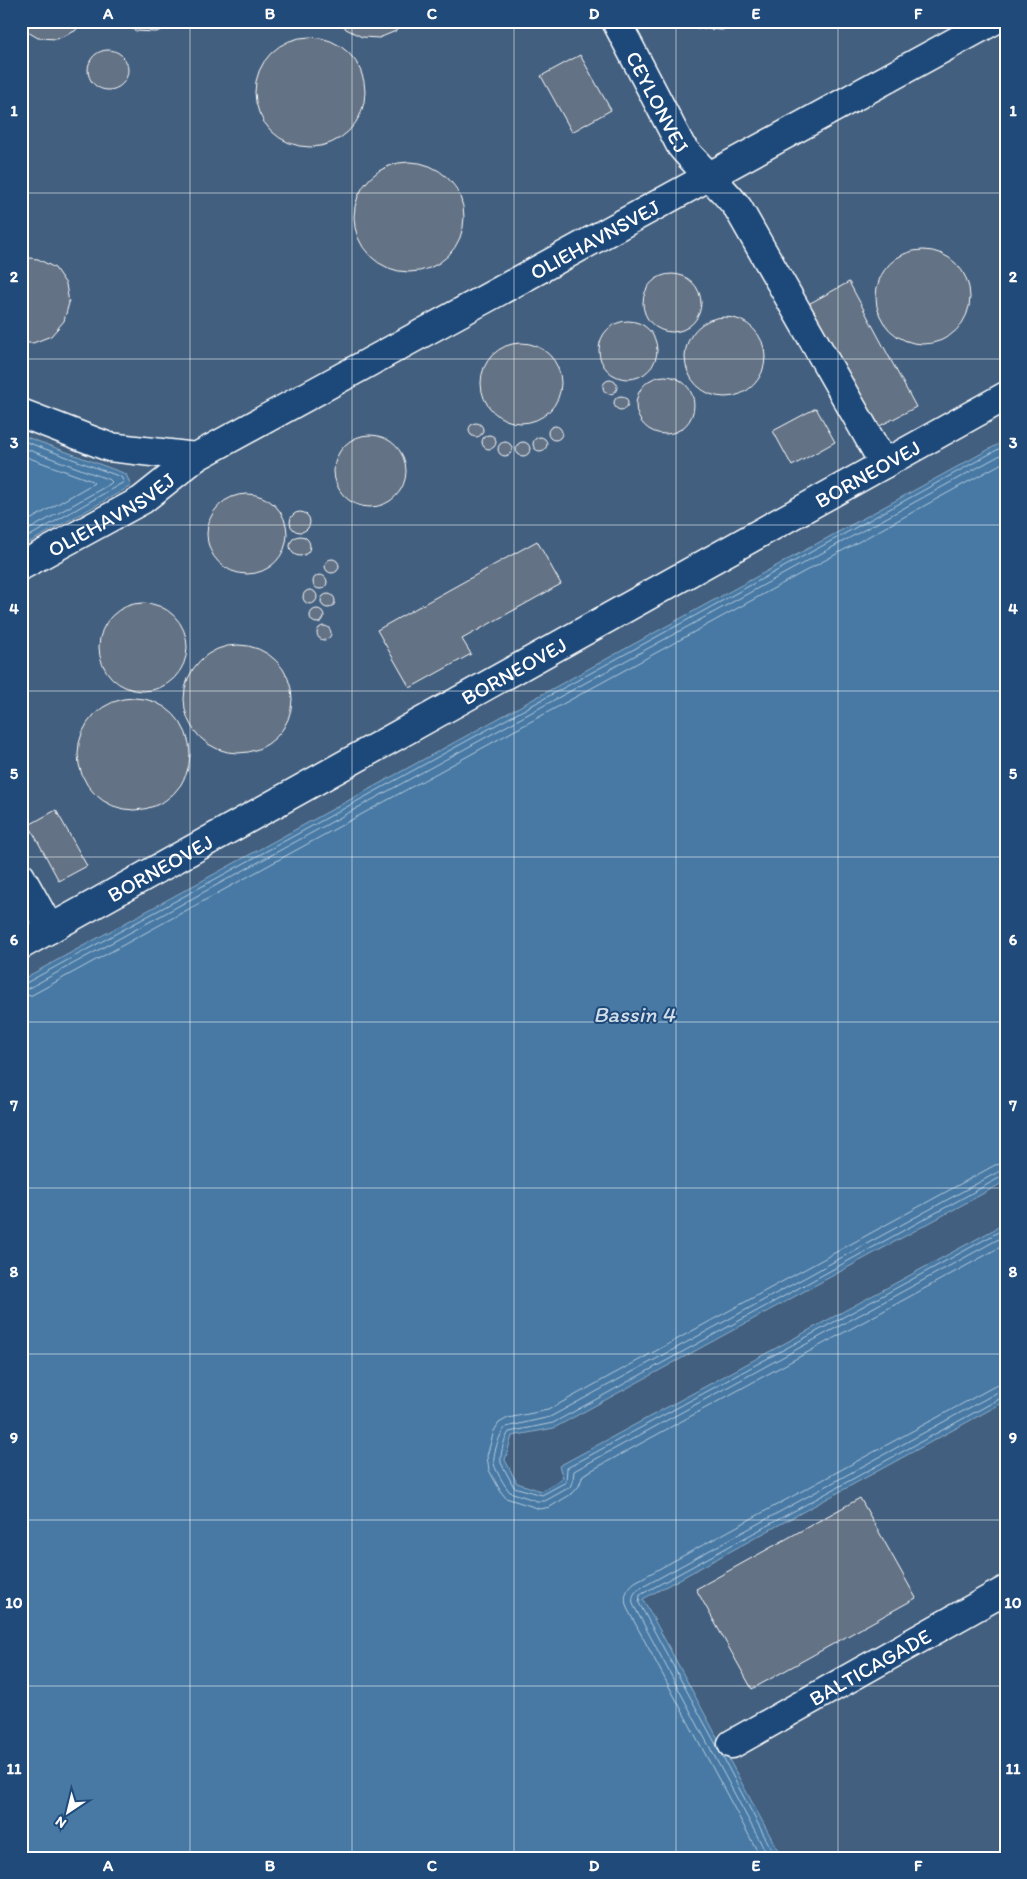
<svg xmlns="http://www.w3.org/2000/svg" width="1027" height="1879" viewBox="0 0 1027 1879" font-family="Itim,sans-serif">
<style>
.built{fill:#425e7f}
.water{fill:#4779a4;stroke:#91afc8}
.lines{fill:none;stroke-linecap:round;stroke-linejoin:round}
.shore{stroke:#b5c9db;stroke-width:1}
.building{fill:#647284;stroke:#fff}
.minor-casing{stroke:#fff;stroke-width:31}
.minor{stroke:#1f4a7a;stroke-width:28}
.grid{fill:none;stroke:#fff;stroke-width:1;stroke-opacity:0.55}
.labels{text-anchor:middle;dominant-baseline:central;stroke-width:4;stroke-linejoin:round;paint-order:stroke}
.street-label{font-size:21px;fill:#fff;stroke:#1f4a7a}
.water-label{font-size:22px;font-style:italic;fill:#d1dee8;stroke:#1f4a7a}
.neatline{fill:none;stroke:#fff;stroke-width:2}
.grid-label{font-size:16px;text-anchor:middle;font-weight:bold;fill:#fff}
</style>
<rect width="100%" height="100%" fill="#34567d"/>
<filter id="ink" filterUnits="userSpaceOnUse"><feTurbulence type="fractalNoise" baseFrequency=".02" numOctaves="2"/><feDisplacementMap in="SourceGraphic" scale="10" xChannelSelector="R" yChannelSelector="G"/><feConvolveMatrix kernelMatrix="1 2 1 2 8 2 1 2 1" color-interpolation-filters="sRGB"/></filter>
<g filter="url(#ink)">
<!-- built -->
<path class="built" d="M21 21H1006V440L21 980V547L131 485 126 474 21 435Z
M1006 1181V1223L559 1466 563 1478 541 1491 517 1483 505 1460 512 1436 537 1423 554 1428Z
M1006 1401V1858H782L643 1599Z"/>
<!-- water -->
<path class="water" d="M21 435 126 474 131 486 21 547Z
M1006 440V1181L554 1428 512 1436 505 1460 517 1483 541 1491 563 1478 559 1466 1006 1223V1401L643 1599 782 1858H21V980Z"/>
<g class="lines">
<!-- shore -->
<path class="shore" d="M21 440 121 477 124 482 21 541
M21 447 110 480 112 482 110 484 21 534
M21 455 92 481 94 483 21 525
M21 984 26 983 1006 445
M21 990 29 988 1006 452
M21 997 32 995 1006 461
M1006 1163 995 1165 548 1410 508 1418 499 1423 494 1431 487 1456 489 1470 501 1492 506 1498 540 1509 550 1507 573 1493 579 1486 583 1475 1006 1244
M1006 1171 998 1172 550 1417 506 1427C500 1432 492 1456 494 1464 497 1473 504 1485 510 1492L537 1501H545L570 1487 573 1480 574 1471 1006 1235
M1006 1177H1001L553 1423 509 1432C504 1439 500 1454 501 1463L514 1487 542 1495 566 1482 567 1468 1006 1228
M719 1750 639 1603 640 1595 1001 1398 1006 1397
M720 1752 776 1858
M761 1858 627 1608C623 1597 626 1589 635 1582L995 1386 1006 1383
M769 1858 634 1606C631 1599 633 1593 639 1589L998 1392 1006 1391"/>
</g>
<!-- building -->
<path class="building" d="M21 21H84L75 31 57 39 38 38 21 28Z
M119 21H177L174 25 156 32 136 31Z
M341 21H405L396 31 379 38 362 37 346 29Z
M684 21H743L722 30 697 28Z
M255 92a55 55 0 1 1 110 0a55 55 0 1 1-110 0Z
M88 70a20 20 0 1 1 40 0a20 20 0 1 1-40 0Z
M580 55 611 110 572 132 541 76Z
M354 217a55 55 0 1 1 110 0a55 55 0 1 1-110 0Z
M876 297a47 47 0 1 1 94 0a47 47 0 1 1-94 0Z
M21 257 38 259 55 268 66 284 69 303 64 321 51 336 33 343H21Z
M643 303a29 29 0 1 1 58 0a29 29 0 1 1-58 0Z
M849 282 916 407 872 430 801 308Z
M685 357a40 40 0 1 1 80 0a40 40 0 1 1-80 0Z
M599 350a29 29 0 1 1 58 0a29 29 0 1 1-58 0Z
M481 383a40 40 0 1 1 80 0a40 40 0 1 1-80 0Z
M636 405a29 29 0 1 1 58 0a29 29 0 1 1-58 0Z
M603 387a7 7 0 1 1 14 0a7 7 0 1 1-14 0Z
M614 403a7 7 0 1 1 14 0a7 7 0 1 1-14 0Z
M816 408 835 442 792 466 773 431Z
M469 430a7 7 0 1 1 14 0a7 7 0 1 1-14 0Z
M548 433a7 7 0 1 1 14 0a7 7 0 1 1-14 0Z
M482 442a7 7 0 1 1 14 0a7 7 0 1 1-14 0Z
M334 471a36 36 0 1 1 72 0a36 36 0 1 1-72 0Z
M533 444a7 7 0 1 1 14 0a7 7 0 1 1-14 0Z
M516 449a7 7 0 1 1 14 0a7 7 0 1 1-14 0Z
M498 449a7 7 0 1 1 14 0a7 7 0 1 1-14 0Z
M207 534a40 40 0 1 1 80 0a40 40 0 1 1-80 0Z
M290 522a10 10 0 1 1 20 0a10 10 0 1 1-20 0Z
M290 546a10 10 0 1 1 20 0a10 10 0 1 1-20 0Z
M537 541 561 584 462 639 471 654 410 688 377 630Z
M325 566a7 7 0 1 1 14 0a7 7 0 1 1-14 0Z
M313 582a7 7 0 1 1 14 0a7 7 0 1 1-14 0Z
M303 597a7 7 0 1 1 14 0a7 7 0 1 1-14 0Z
M321 601a7 7 0 1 1 14 0a7 7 0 1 1-14 0Z
M99 647a44 44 0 1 1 88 0a44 44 0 1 1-88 0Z
M310 616a7 7 0 1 1 14 0a7 7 0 1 1-14 0Z
M317 633a7 7 0 1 1 14 0a7 7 0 1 1-14 0Z
M184 699a54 54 0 1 1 108 0a54 54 0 1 1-108 0Z
M78 754a56 56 0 1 1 112 0a56 56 0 1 1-112 0Z
M56 810 87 866 59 881 29 825Z
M860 1498 916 1598 752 1689 696 1589Z"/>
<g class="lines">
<!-- minor casing -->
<g class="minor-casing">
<g id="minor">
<path id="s1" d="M616 21 681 146C699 168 721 186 738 208L884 464"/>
<path d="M21 413 109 447 196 457"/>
<path id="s2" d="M21 566 142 500 196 457 993 21"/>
<path d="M21 877 50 929"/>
<path id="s3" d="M21 945 1006 396"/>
<path id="s4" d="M732 1744 1006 1590"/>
</g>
</g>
<!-- minor -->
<use href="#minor" class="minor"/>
</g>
</g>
<!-- grid -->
<path class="grid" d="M190 21V1858M352 21V1858M514 21V1858M676 21V1858M838 21V1858M21 193H1006M21 359H1006M21 525H1006M21 691H1006M21 857H1006M21 1022H1006M21 1188H1006M21 1354H1006M21 1520H1006M21 1686H1006"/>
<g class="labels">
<!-- street labels -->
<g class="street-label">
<text stroke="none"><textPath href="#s1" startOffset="91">CEYLONVEJ</textPath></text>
<text stroke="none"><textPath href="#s2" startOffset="661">OLIEHAVNSVEJ</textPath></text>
<text stroke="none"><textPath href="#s3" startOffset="969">BORNEOVEJ</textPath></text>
<text stroke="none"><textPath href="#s2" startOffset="104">OLIEHAVNSVEJ</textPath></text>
<text stroke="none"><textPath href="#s3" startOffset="564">BORNEOVEJ</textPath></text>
<text stroke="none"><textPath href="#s3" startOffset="159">BORNEOVEJ</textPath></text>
<text stroke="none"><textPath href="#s4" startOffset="158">BALTICAGADE</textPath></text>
</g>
<!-- water labels -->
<g class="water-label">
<text x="634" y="1014">Bassin 4</text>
</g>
</g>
<!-- margin -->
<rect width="1027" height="1879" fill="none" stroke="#1f4a7a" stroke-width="55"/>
<!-- north arrow -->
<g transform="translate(68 1812) rotate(215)" stroke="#1f4a7a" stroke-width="4" paint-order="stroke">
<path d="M0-4L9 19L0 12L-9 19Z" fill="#ffffff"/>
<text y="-8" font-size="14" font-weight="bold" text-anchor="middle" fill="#ffffff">N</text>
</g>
<rect x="28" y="28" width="972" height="1824" class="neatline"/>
<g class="grid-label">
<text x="108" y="19">A</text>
<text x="270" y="19">B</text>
<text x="432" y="19">C</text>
<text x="594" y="19">D</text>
<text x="756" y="19">E</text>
<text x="918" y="19">F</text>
<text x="14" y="116">1</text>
<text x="1013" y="116">1</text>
<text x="14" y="282">2</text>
<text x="1013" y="282">2</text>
<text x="14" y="448">3</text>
<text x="1013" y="448">3</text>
<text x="14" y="614">4</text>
<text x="1013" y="614">4</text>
<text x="14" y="779">5</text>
<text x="1013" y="779">5</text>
<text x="14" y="945">6</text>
<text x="1013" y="945">6</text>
<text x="14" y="1111">7</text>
<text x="1013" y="1111">7</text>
<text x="14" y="1277">8</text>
<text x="1013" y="1277">8</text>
<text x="14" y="1443">9</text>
<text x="1013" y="1443">9</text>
<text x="14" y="1608">10</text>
<text x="1013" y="1608">10</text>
<text x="14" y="1774">11</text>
<text x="1013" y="1774">11</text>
<text x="108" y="1871">A</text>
<text x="270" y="1871">B</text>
<text x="432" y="1871">C</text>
<text x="594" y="1871">D</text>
<text x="756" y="1871">E</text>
<text x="918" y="1871">F</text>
</g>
</svg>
